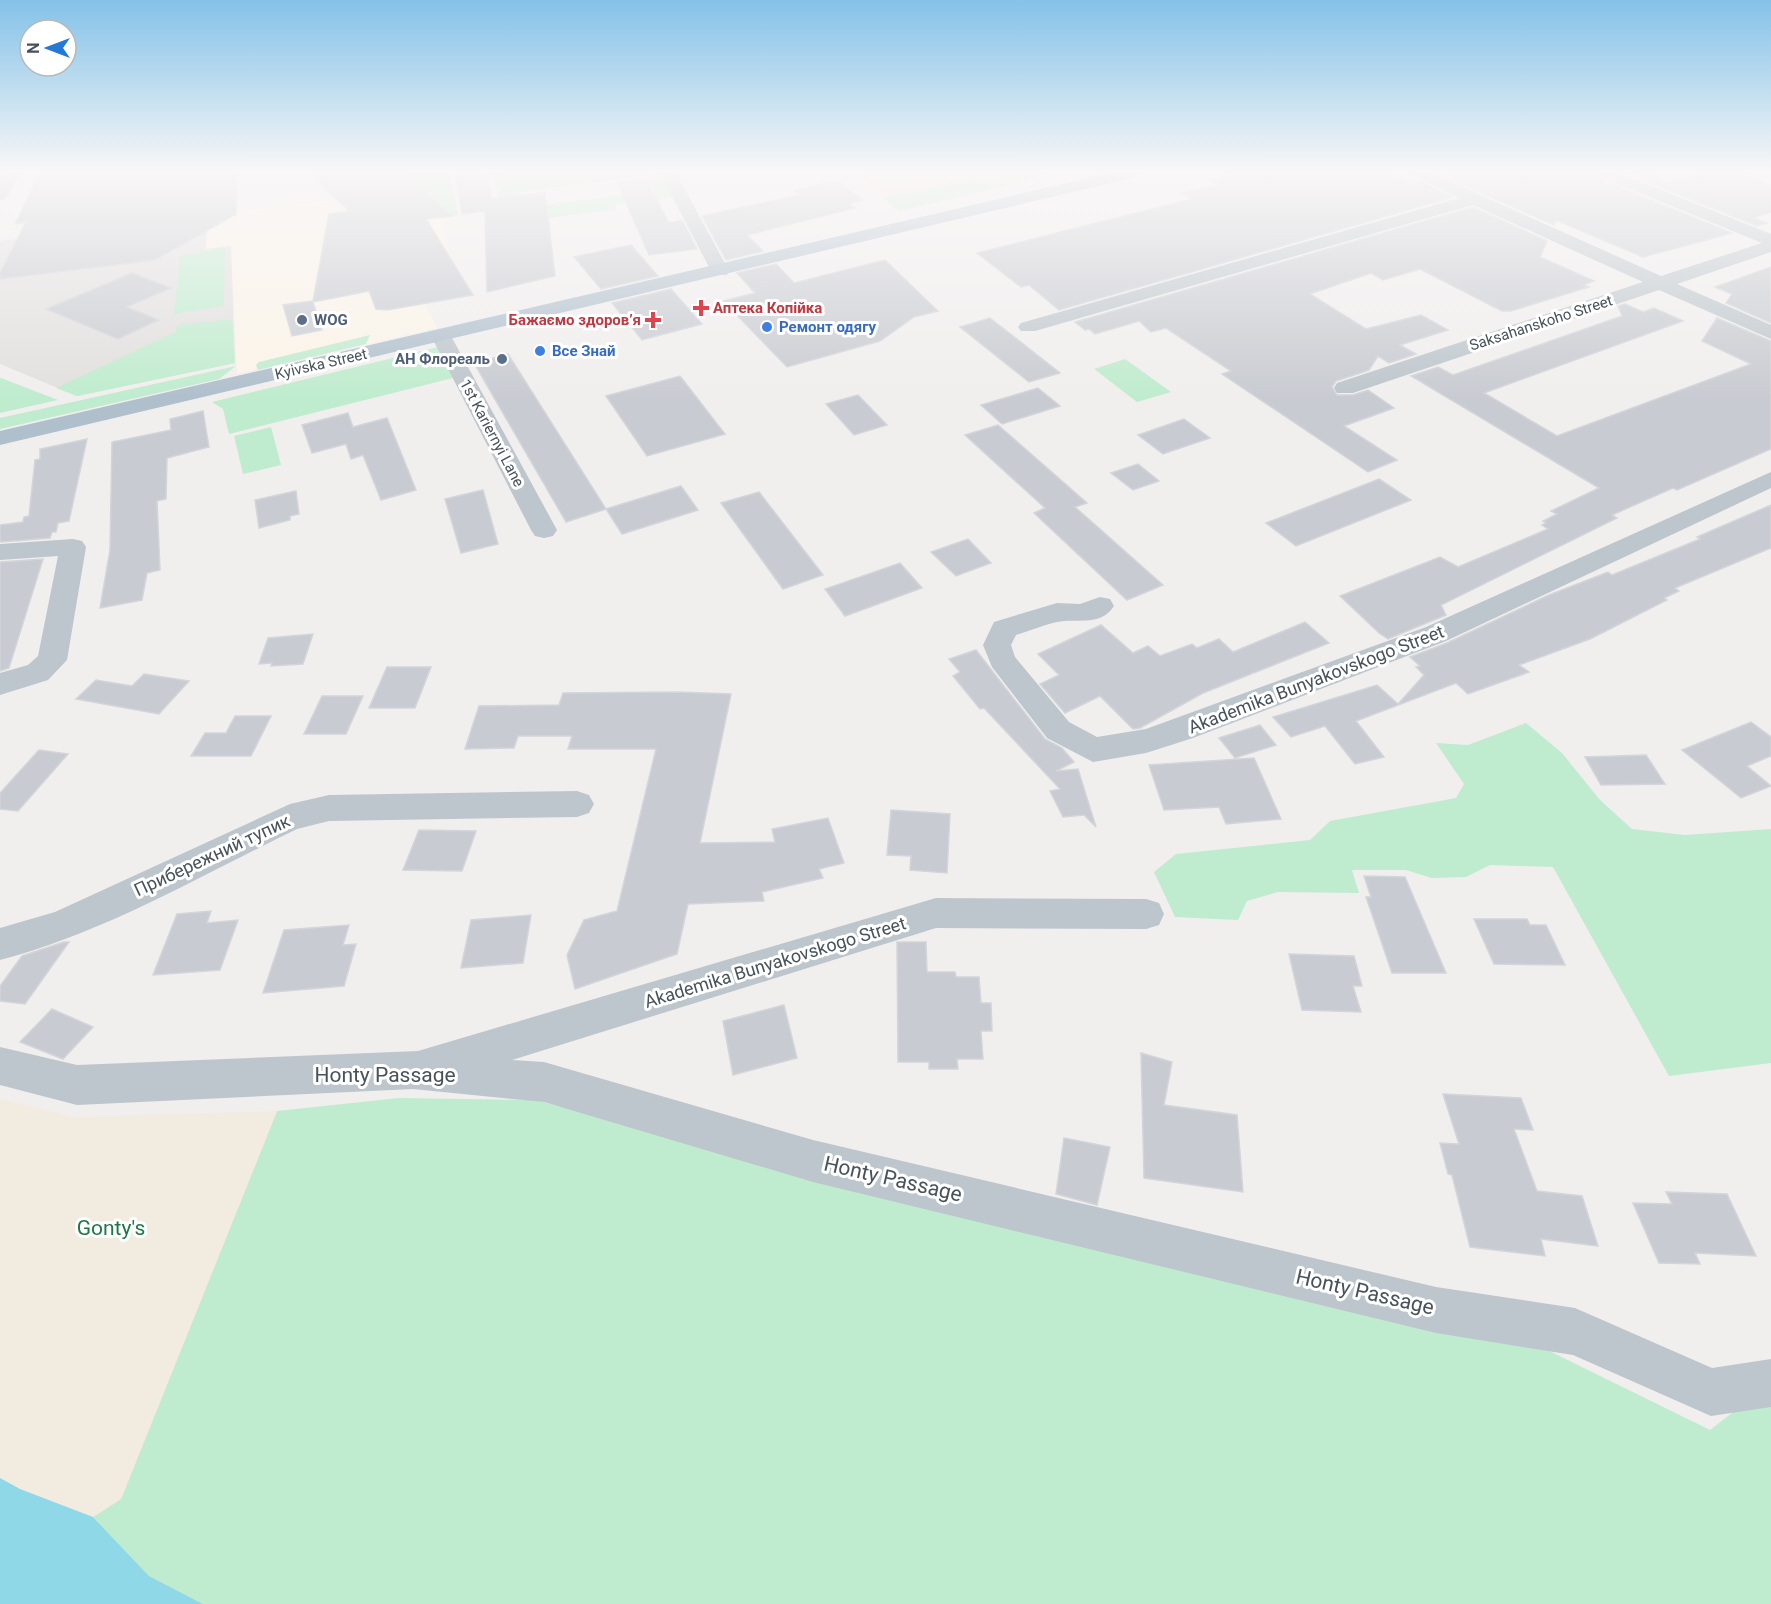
<svg xmlns="http://www.w3.org/2000/svg" width="1771" height="1604" viewBox="0 0 1771 1604" font-family="Roboto,sans-serif">
<style>
.commercial{fill:#fbf4e8}
.education{fill:#e2dfdf}
.medical{fill:#f9e1e0}
.green{fill:#bfecce}
.sand{fill:#f1ebe0}
.water{fill:#8ed8e7}
.building{fill:#c8cbd1;stroke:#d2d5d9;stroke-width:1.5}
.lines{fill:none;stroke-linecap:round;stroke-linejoin:round}
.minor{fill:#bdc6cc;fill-rule:evenodd}
.major{fill:#afbfcc;fill-rule:evenodd}
.health-dot{fill:#e0444e;stroke:#fff;stroke-width:2}
.service-dot{fill:#5c6f8a;stroke:#fff;stroke-width:2}
.shop-dot{fill:#3f7fe0;stroke:#fff;stroke-width:2}
.labels{text-anchor:middle;dominant-baseline:central;stroke-width:6;stroke-linejoin:round;paint-order:stroke}
.far-health-label{font-size:15px;font-weight:bold;fill:#be3a42;stroke:#fff;text-anchor:start}
.far-service-label{font-size:15px;font-weight:bold;fill:#4e5e75;stroke:#fff;text-anchor:start}
.far-street-label{font-size:15px;fill:#47525a;stroke:#fff}
.far-shop-label{font-size:15px;font-weight:bold;fill:#366cbe;stroke:#fff;text-anchor:start}
.street-label{font-size:18px;fill:#47525a;stroke:#fff}
.near-street-label{font-size:21px;fill:#47525a;stroke:#fff}
.near-park-label{font-size:21px;fill:#1c7846;stroke:#fff}
</style>
<rect width="100%" height="100%" fill="#f1eeee"/>
<!-- commercial -->
<path class="commercial" d="M439 187 447 249 402 257 437 328 237 374 231 246 206 249 207 215Z"/>
<!-- education -->
<path class="education" d="M207 215 206 249 231 246 235 363 77 396 0 364V241Z"/>
<!-- medical -->
<path class="medical" d="M859 173H1054L900 208Z"/>
<!-- green -->
<path class="green" d="M409 173H450L458 215 426 219 419 189 412 190Z
M493 173 648 175 519 192 523 208 655 191 648 178 662 177 673 197 615 204 616 209 548 218 502 208Z
M973 178C986 183 993 175 1008 185L899 211 883 198Z
M225 248 224 306 174 314 180 256Z
M232 319 235 363 77 396 56 388 175 332 177 325Z
M370 335 366 344 258 370 256 365 259 362Z
M438 347 453 378 229 434 223 409 212 402Z
M1125 359 1171 392 1137 402 1094 369Z
M236 366 219 379 0 429V418Z
M0 378H1L58 400 0 413Z
M271 427 281 465 243 474 234 436Z
M1526 723 1562 753 1600 800 1632 829 1685 835 1771 829V1063L1669 1076 1553 867 1490 865 1466 877 1432 878 1406 870H1352L1359 893 1278 892 1247 901 1238 920 1175 917 1154 872 1176 854 1310 840 1330 821 1456 798 1464 784 1436 743 1468 745Z
M399 1098 535 1100 867 1187 1527 1340 1710 1430 1771 1383V1604H203L149 1576 93 1517 121 1499 277 1111Z"/>
<!-- sand -->
<path class="sand" d="M0 1099 75 1117 277 1111 121 1499 93 1517 20 1489 0 1478Z"/>
<!-- water -->
<path class="water" d="M0 1478 20 1489 93 1517 149 1576 203 1604H0Z"/>
<!-- building -->
<path class="building" d="M40 173H237L236 214 155 260 0 279V273L26 222 15 224Z
M309 173H405L452 216 426 219 473 295 387 310 376 309 369 291 313 302 322 330 292 336 283 305 313 301 329 214 349 211Z
M455 173H486L492 199 545 192 555 276 487 292 485 211 462 214Z
M1242 173H1387L1410 184 1423 182 1453 197 1059 310 1029 285 1021 287 977 253 1192 199 1181 193 1219 185 1211 181Z
M1457 173H1594L1603 181 1604 185 1610 183 1732 233 1643 257 1556 220 1554 225 1444 177Z
M1707 173H1738L1771 186V212L1753 218 1767 223 1757 226 1635 177 1646 174 1669 183Z
M646 178 669 223 682 220 697 249 649 255 617 182Z
M837 181 863 200 849 204 855 208 747 235 763 251 726 260 702 216 799 195 794 190Z
M1473 207 1547 241 1540 257 1594 281 1583 285 1589 287 1511 311H1502L1420 269 1383 280 1371 273 1310 294 1366 329 1421 315 1448 330 1400 345 1416 354 1389 363 1378 356 1369 370 1336 381 1332 387 1337 395H1353L1368 390 1394 408 1344 426 1397 460 1368 472 1222 374 1231 371 1166 328 1151 332 1139 321 1095 334 1089 329 1085 330 1075 322Z
M631 245 658 276 601 289 574 257Z
M885 260 938 311 914 317 880 341 787 367 723 301 755 293 737 273 776 264 794 283Z
M1771 267V323L1726 303 1732 294 1715 287Z
M132 273 171 288 127 307 159 320 118 339 46 309Z
M671 289 702 324 642 340 612 303Z
M1625 304 1643 312 1654 308 1683 321 1484 393 1557 436 1751 364 1702 341 1717 318 1771 341V449L1677 490 1673 488 1612 515 1617 518 1441 605 1446 615 1388 639 1379 633 1340 596 1440 557 1458 567 1548 529 1542 525 1546 523 1543 521 1557 514 1551 511 1599 488 1411 376 1438 367 1453 375 1622 316 1618 306Z
M990 318 1012 335 1060 373 1029 382 960 327Z
M508 354 606 509 566 522 474 363Z
M680 376 725 434 647 456 606 396Z
M1038 388 1060 406 1002 424 981 405Z
M858 395 887 425 854 435 826 404Z
M203 411 209 447 167 458 166 499 157 501 160 570 147 573 142 600 100 608 110 550 112 442 171 430 170 419Z
M348 413 353 427 387 418 416 490 381 500 363 455 351 459 346 444 312 453 302 425Z
M1184 419 1210 438 1163 454 1138 435Z
M998 425 1087 503 1075 507 1163 585 1127 600 1034 513 1045 508 965 435Z
M87 439 69 521 58 523 56 532H52L50 538 0 542V525L23 522 24 517 29 516 35 460 40 459V449Z
M1138 464 1159 481 1133 490 1111 473Z
M1379 479 1411 500 1296 546 1266 523Z
M681 486 698 510 622 534 606 509Z
M483 490 498 544 461 553 445 499Z
M296 491 299 514 290 516V520L259 528 255 500Z
M759 492 823 575 783 589 721 503Z
M1771 505V548L1675 588 1679 591 1664 598 1667 600 1590 639 1519 665 1529 672 1468 694 1456 683 1356 721 1384 757 1355 764 1325 726 1291 737 1273 717 1377 685 1398 704 1424 675 1416 667 1420 666 1410 657 1447 643 1549 595 1608 572 1612 575 1639 564 1700 539 1697 537Z
M968 539 991 563 956 576 931 552Z
M43 559 9 668 0 671V562Z
M900 563 922 588 845 616 825 589Z
M1305 622 1329 643 1203 693 1140 728 1133 729 1100 696 1065 713 1040 684 1059 675 1038 654 1101 625 1133 653 1148 646 1160 656 1192 644 1197 648 1219 639 1233 652Z
M313 634 303 664 271 666 272 663 259 664 268 638Z
M976 650 1045 739 1062 748 1074 762 1056 771 1078 769 1096 827 1084 815 1063 817 1050 791 1060 789 984 708 980 709 953 676 960 672 949 659Z
M387 667H431L415 708H369Z
M144 674 189 681 159 714 76 699 96 680 132 686Z
M676 692 731 694 700 843 775 842 772 829 828 818 844 863 819 869 823 878 762 892 764 901 688 904 677 954 575 989 567 955 584 920 617 911 656 749H568L572 736H518L514 748 465 749 479 706 559 705 563 693Z
M322 696H363L346 734H304Z
M235 716H271L251 756H191L205 733H226Z
M1751 722 1771 737V756L1747 766 1771 786 1741 798 1682 750Z
M1260 725 1276 745 1235 758 1219 738Z
M39 750 68 754 18 811 0 809V793Z
M1646 755 1665 784 1601 785 1585 757Z
M1254 758 1281 819 1226 824 1219 807 1164 810 1149 765Z
M891 810 950 814 947 873 910 870 911 856 887 855Z
M419 830 476 831 462 871 403 870Z
M1364 876 1405 877 1446 973H1392L1366 897H1371Z
M211 911 207 923 238 920 220 970 153 975 177 914Z
M531 915 523 963 461 968 471 920Z
M1474 919H1527L1530 925H1546L1565 965 1494 964Z
M349 925 343 945 356 944 344 986 263 993 284 930Z
M64 942H69L25 1004 0 1001V986L22 956Z
M897 942H926L927 972H955L956 977H979L981 1003H991L992 1031H981L983 1059H957L958 1069H929V1062H898Z
M1289 954 1354 956 1362 986H1353L1361 1012 1302 1010Z
M784 1005 797 1058 733 1075 723 1021Z
M52 1009 93 1027 63 1059 20 1042Z
M1141 1053 1172 1062 1164 1105 1237 1115 1243 1192 1144 1178Z
M1443 1094 1521 1098 1533 1130 1514 1129 1537 1191 1582 1196 1598 1246 1541 1239 1545 1256 1470 1247 1452 1175 1448 1174 1440 1143 1459 1144Z
M1064 1138 1110 1147 1097 1205 1056 1194Z
M1666 1192 1727 1194 1756 1256 1695 1253 1700 1264 1659 1263 1633 1203 1672 1204Z"/>
<g class="lines">
<!-- minor -->
<path class="minor" d="M4 173H20L6 199 0 200V180Z
M660 173H676L729 271 727 275H713L711 271Z
M1409 173H1431L1661 276 1762 243 1598 176 1596 173H1619L1771 234V252L1677 284 1771 325V339L1659 290 1353 393H1337L1334 388 1337 383 1643 282 1473 205 1035 331H1021L1018 327 1021 323 1459 198Z
M441 330 448 332 451 336 557 530 553 536 544 538 535 536 531 530 431 336 434 332Z
M1771 472V488L1446 641 1193 738 1146 753 1093 762 1047 738 992 667 983 645 994 622 1057 603 1080 604 1100 597 1110 599 1114 606C1101 627 1076 618 1057 622 1043 625 1029 631 1016 635L1011 645 1015 657 1069 722 1097 737 1146 729 1426 627Z
M73 539 82 541 86 547 67 660 48 680 0 695V673L28 665 38 656 58 556 0 560V544Z
M577 791 589 795 594 804 589 813 577 817 329 821 297 829C202 875 102 934 0 960V928L55 912 290 804 329 795Z
M936 898 1146 899 1159 903 1164 914 1159 925 1146 929 936 928 512 1060 544 1062 813 1140 1436 1287 1575 1308 1712 1368 1771 1359V1407L1711 1416 1573 1355 1436 1333 813 1182 544 1102 413 1089 77 1105 0 1085V1047L77 1065 418 1051Z"/>
<!-- major -->
<path class="major" d="M1110 173H1140L1132 178 0 445V431Z"/>
</g>
<!-- sky -->
<linearGradient id="sky" x2="0" y2="1"><stop stop-color="#84c2e8"/><stop offset="0.43" stop-color="#f9f7f7"/><stop offset="1" stop-color="#f9f7f7" stop-opacity="0"/></linearGradient>
<rect width="1771" height="398" fill="url(#sky)"/>
<!-- markers -->
<g class="health-dot">
<path d="M698 299h6v6h6v6h-6v6h-6v-6h-6v-6h6z"/>
<path d="M650 311h6v6h6v6h-6v6h-6v-6h-6v-6h6z"/>
</g>
<g class="service-dot">
<circle cx="302" cy="320" r="6"/>
<circle cx="502" cy="359" r="6"/>
</g>
<g class="shop-dot">
<circle cx="767" cy="327" r="6"/>
<circle cx="540" cy="351" r="6"/>
</g>
<g class="labels">
<!-- far-health labels -->
<g class="far-health-label">
<text x="713" y="308">Аптека Копійка</text>
<text x="641" y="320" text-anchor="end">Бажаємо здоров’я</text>
</g>
<!-- far-service labels -->
<g class="far-service-label">
<text x="314" y="320">WOG</text>
<text x="490" y="359" text-anchor="end">АН Флореаль</text>
</g>
<!-- far-street labels -->
<g class="far-street-label">
<text transform="translate(1541 323) rotate(-18)">Saksahanskoho Street</text>
<text transform="translate(321 364) rotate(-13)">Kyivska Street</text>
<text transform="translate(492 433) rotate(62)">1st Kariernyi Lane</text>
</g>
<!-- far-shop labels -->
<g class="far-shop-label">
<text x="779" y="327">Ремонт одягу</text>
<text x="552" y="351">Все Знай</text>
</g>
<!-- street labels -->
<g class="street-label">
<text transform="translate(1316 679) rotate(-21)">Akademika Bunyakovskogo Street</text>
<text transform="translate(212 855) rotate(-25)">Прибережний тупик</text>
<text transform="translate(775 962) rotate(-17)">Akademika Bunyakovskogo Street</text>
</g>
<!-- near-street labels -->
<g class="near-street-label">
<text x="385" y="1075">Honty Passage</text>
<text transform="translate(893 1179) rotate(13)">Honty Passage</text>
<text transform="translate(1365 1292) rotate(13)">Honty Passage</text>
</g>
<!-- near-park labels -->
<g class="near-park-label">
<text x="111" y="1228">Gonty's</text>
</g>
</g>
<!-- north arrow -->
<g transform="translate(48 48) rotate(270)"><circle r="28" fill="#ffffff" stroke="#b5babd" stroke-width="1.5"/>
<path d="M0-4.5L10 22L0 15L-10 22Z" fill="#2379d5"/>
<text y="-9" font-size="16" font-weight="bold" text-anchor="middle" fill="#47525a">N</text>
</g>
</svg>
